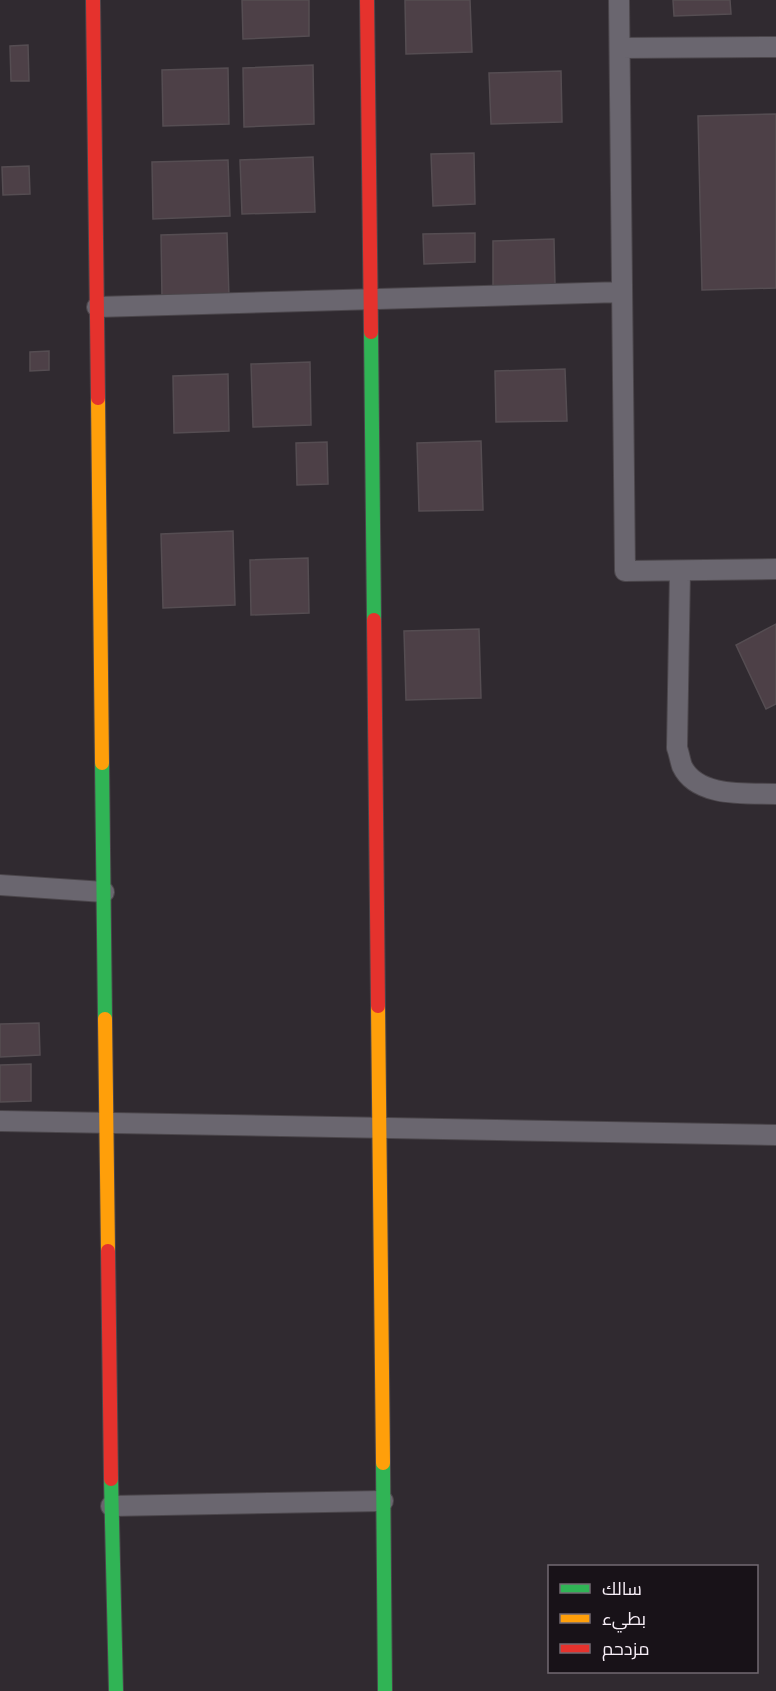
<svg xmlns="http://www.w3.org/2000/svg" width="776" height="1691" viewBox="0 0 776 1691" font-family="'Alegreya Sans',Cairo,sans-serif">
<style>
.building{fill:#4d4047;stroke:#554d52;stroke-width:1.5}
.lines{fill:none;stroke-linecap:round;stroke-linejoin:round}
.street-casing{stroke:#4b464b;stroke-width:22}
.fast-casing{stroke:#4b464b;stroke-width:16}
.slow-casing{stroke:#4b464b;stroke-width:16}
.jam-casing{stroke:#4b464b;stroke-width:16}
.street{stroke:#6a666f;stroke-width:20}
.fast{stroke:#30b455;stroke-width:14}
.slow{stroke:#ff9f0a;stroke-width:14}
.jam{stroke:#e5322d;stroke-width:14}
</style>
<rect width="100%" height="100%" fill="#302a30"/>
<!-- building -->
<path class="building" d="M242 0H309V36L243 39Z
M405 0H470L472 52 406 54Z
M673 0H730L731 14 674 16Z
M28 45 29 81H11L10 46Z
M313 65 314 124 244 127 243 68Z
M228 68 229 124 163 126 162 70Z
M561 71 562 122 491 124 489 73Z
M776 114V288L702 290 698 116Z
M474 153 475 204 433 206 431 154Z
M313 157 315 212 242 214 240 160Z
M228 160 230 216 153 219 152 162Z
M29 166 30 194 3 195 2 167Z
M227 233 229 297 162 299 161 235Z
M475 233V262L424 264 423 234Z
M554 239 555 284 493 286V241Z
M49 351V370L30 371V352Z
M310 362 311 425 253 427 251 364Z
M565 369 567 421 496 422 495 371Z
M228 374 229 431 174 433 173 376Z
M481 441 483 510 419 511 417 443Z
M327 442 328 484 297 485 296 443Z
M233 531 235 605 163 608 161 534Z
M308 558 309 613 251 615 250 560Z
M776 624V704L766 709 736 645Z
M479 629 481 698 406 700 404 631Z
M39 1023 40 1055 0 1057V1024Z
M31 1064V1101L0 1102V1065Z"/>
<g class="lines">
<!-- street casing -->
<g class="street-casing">
<path id="street" d="M619 0 625 571 776 569
M620 48 776 47
M97 307 622 292
M680 571 677 748C679 753 680 760 682 766 697 798 747 793 776 794
M0 885 104 892
M0 1121 776 1135
M111 1506 383 1501"/>
</g>
<!-- fast casing -->
<g class="fast-casing">
<path id="fast" d="M371 332 374 620
M102 763 105 1019
M383 1463 385 1691
M111 1479 116 1691"/>
</g>
<!-- slow casing -->
<g class="slow-casing">
<path id="slow" d="M98 398 102 763
M378 1006 383 1463
M105 1019 108 1251"/>
</g>
<!-- jam casing -->
<g class="jam-casing">
<path id="jam" d="M93 0 98 398
M367 0 371 332
M374 620 378 1006
M108 1251 111 1479"/>
</g>
<!-- street -->
<use href="#street" class="street"/>
<!-- fast -->
<use href="#fast" class="fast"/>
<!-- slow -->
<use href="#slow" class="slow"/>
<!-- jam -->
<use href="#jam" class="jam"/>
</g>
<!-- legend -->
<rect x="548" y="1565" width="210" height="108" fill="#181218" stroke="#726a72" stroke-width="1.5"/>
<rect x="560" y="1584" width="30" height="9" fill="#30b455" stroke="#726a72" stroke-width="1.5"/>
<text x="602" y="1595" font-size="18" fill="#f8eff8">سالك</text>
<rect x="560" y="1614" width="30" height="9" fill="#ff9f0a" stroke="#726a72" stroke-width="1.5"/>
<text x="602" y="1625" font-size="18" fill="#f8eff8">بطيء</text>
<rect x="560" y="1644" width="30" height="9" fill="#e5322d" stroke="#726a72" stroke-width="1.5"/>
<text x="602" y="1655" font-size="18" fill="#f8eff8">مزدحم</text>
</svg>
